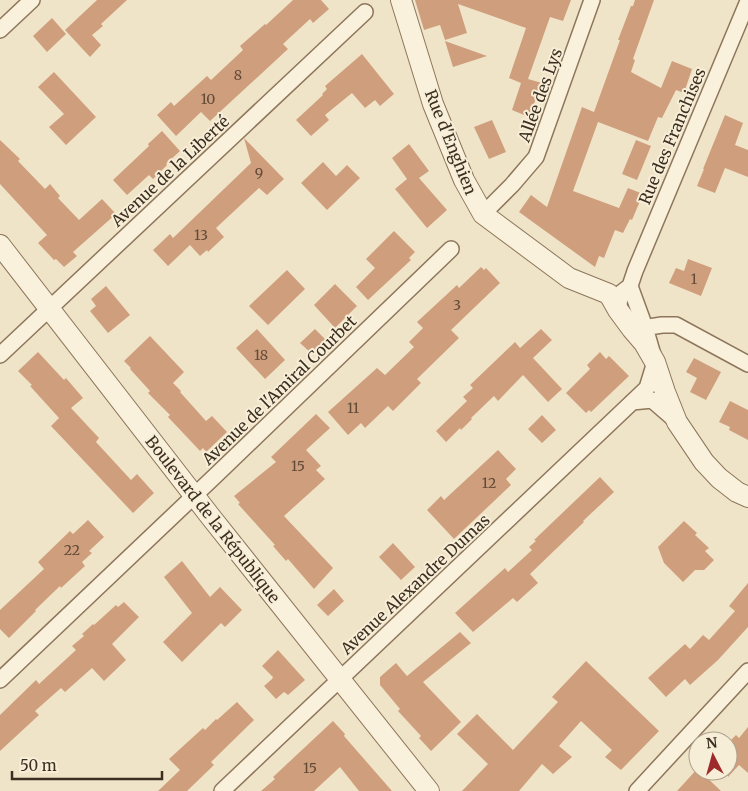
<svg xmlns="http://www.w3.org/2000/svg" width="748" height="791" viewBox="0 0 748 791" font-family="Merriweather,serif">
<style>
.building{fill:#cf9f7d}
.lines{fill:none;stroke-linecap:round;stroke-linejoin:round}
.minor-casing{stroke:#8d765c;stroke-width:18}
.tertiary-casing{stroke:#8d765c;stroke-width:22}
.minor{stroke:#faf1dc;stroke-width:15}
.tertiary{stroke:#faf1dc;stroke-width:20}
.labels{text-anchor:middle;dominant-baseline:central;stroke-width:4;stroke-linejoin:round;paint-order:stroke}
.number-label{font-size:14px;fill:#624a37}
.street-label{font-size:16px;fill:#3d2e20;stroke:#f7eed8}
</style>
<rect width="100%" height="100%" fill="#f0e4c8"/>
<!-- building -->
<path class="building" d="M97 0H127L101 24 103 26 92 35 101 45 90 57 65 30Z
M293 0H321L329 9 313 23 310 19 283 44 288 49 210 121 201 112 176 136 157 115 171 102 174 106 207 76 211 80 243 50 240 46 265 24 266 25Z
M415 0H571L563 21 550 17 528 79 542 83 529 117 512 110 521 83 509 78 526 28 458 4 467 33 445 40 440 25 424 30Z
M635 0H654L633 59 635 60 631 72 661 88 672 61 692 69 684 93 676 90 662 118 658 117 648 141 598 122 573 191 619 208 628 188 643 194 632 220 630 219 623 233 615 230 604 258 599 256 595 267 519 212 531 195 547 207 582 107 594 112 620 40H618L631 6H633Z
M52 18 66 34 47 52 33 36Z
M445 41 487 56 453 67Z
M362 54 394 94 380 106 375 100 365 108 352 93 325 115 329 120 311 136 296 120 323 95 322 94 327 89 325 86Z
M54 72 96 117 66 145 49 127 64 114 38 87Z
M725 115 743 123 735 145 748 150V177L725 168 715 193 697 186 704 169H703Z
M492 120 506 152 489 159 474 127Z
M162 131 180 151 166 164 167 165 153 179 149 175 127 195 113 180 149 146 148 144Z
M244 138 284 179 267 195 259 188 216 228 224 237 208 252 207 250 200 256 190 245 168 266 153 250 170 234 173 238 251 163Z
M0 140 20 159 18 161 45 189 50 184 60 196 58 198 79 220 102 199 116 214 73 252 77 256 64 267 56 259 54 260 38 243 47 235 0 184Z
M636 140 651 146 637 180 622 174Z
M409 144 429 171 419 178 447 210 427 228 395 189 407 179 392 158Z
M323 162 336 176 347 165 360 178 327 210 301 183Z
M394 231 415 252 409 258 411 260 368 300 356 287 375 268 366 259Z
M688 259 712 268 701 296 669 283 676 268 684 271Z
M481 267 484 270 486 268 500 283 451 330 459 338 417 379 421 383 393 411 388 406 365 428 361 423 348 435 328 412 377 368 385 375 414 347 409 342 423 328 417 322 457 285 459 288Z
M287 270 305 289 268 325 249 306Z
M335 284 357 306 335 328 314 305Z
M106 286 130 315 108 333 90 311 96 306 91 299Z
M257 329 285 360 265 379 236 348Z
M315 329 326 340 312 354 300 343Z
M541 329 552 340 533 358 562 389 548 402 523 375 498 401 494 396 471 418 472 419 461 430 460 428 446 442 436 431 467 401 463 397 473 388 470 385 515 342 520 348Z
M150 336 184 372 173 383 181 391 180 392 206 421 212 416 227 432 206 452 203 448 200 451 168 417 170 415 148 393 150 391 130 369 131 368 124 361Z
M38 352 64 380 66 378 83 398 71 408 99 438 96 442 131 480 137 474 154 493 133 513 51 426 59 418 30 386 32 385 18 371Z
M600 352 606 359 609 356 629 376 591 412 589 410 586 413 566 393 590 369 587 365Z
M694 358 721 372 706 400 690 392 697 378 686 372Z
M730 401 748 410V440L729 430 730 427 719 422Z
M316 414 330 428 306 450 321 466 316 470 325 479 284 516 333 568 314 589 288 559 286 561 273 546 275 545 238 504 240 503 234 496 276 462 271 457Z
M542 415 556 430 542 443 528 429Z
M498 450 516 469 506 479 511 485 454 539 427 510 441 496 444 500Z
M600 477 614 492 583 521 584 522 530 574 538 583 517 602 513 598 473 632 455 613 505 568 508 572 532 550 529 547 536 541 534 540Z
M88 520 104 537 89 551 92 553 82 562 85 566 61 588 60 586 35 610 36 611 9 638 0 629V610L44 569 38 562 70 531 73 534Z
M684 521 697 533 695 535 709 548 705 551 714 560 704 570H695L683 582 664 563 658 547Z
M393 543 415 567 401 580 379 557Z
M182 561 210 597 220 587 242 610 225 627 221 623 182 662 163 642 192 613 164 577Z
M748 583V627L718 660 690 685 685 679 666 697 648 678 685 644 690 649 703 635 709 640 735 611 729 606Z
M334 589 344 601 328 616 317 605Z
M124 602 139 617 112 644 126 660 104 681 92 668 65 692 61 688 35 711 39 715 0 751V715L36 680 39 684 76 650 72 646 84 636 82 634 93 624 94 625 116 605 118 607Z
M460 632 471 643 423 682 461 722 431 751 419 738 421 736 398 711 400 709 380 685V677L396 663 407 676Z
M278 650 305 680 288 695 284 692 276 699 264 686 272 679 273 677 262 666Z
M586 661 659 731 621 770 605 757 612 750 581 721 559 746 572 757 553 774 542 764 519 791H462L488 764 457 734 477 714 513 750 558 702 552 697Z
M237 702 254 720 211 762 214 765 187 791H158L180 770 169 759 203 728 205 730 216 719 217 720Z
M333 721 345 734 344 736 392 791H359L340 767 314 791H261L275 779 273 777Z
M748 727V773L739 765 728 777V743L736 735 739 738Z
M698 768V771H700L721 791H677Z"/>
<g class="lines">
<!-- minor casing -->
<g class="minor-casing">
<path id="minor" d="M0 30 32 0
M483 214 512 185 536 157 592 0
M618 310 621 293 630 286 635 271 748 1
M636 329 662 325H676L748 364
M0 355 365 12
M632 402 652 400 674 419
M0 680 215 476 451 249
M222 791 647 388 655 362 645 327 630 286
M637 791 748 671"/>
</g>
<!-- tertiary casing -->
<g class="tertiary-casing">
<path id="tertiary" d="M401 0 433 104 464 180 483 214 569 278 609 294 618 310 632 329 644 343 655 362 665 392 677 422 704 462 719 478 737 492 748 497
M0 245 210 516 429 791"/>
</g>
<!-- minor -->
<use href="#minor" class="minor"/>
<!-- tertiary -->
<use href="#tertiary" class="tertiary"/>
</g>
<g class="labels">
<!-- number labels -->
<g class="number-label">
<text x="238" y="75">8</text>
<text x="208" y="99">10</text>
<text x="259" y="173">9</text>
<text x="201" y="235">13</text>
<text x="694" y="279">1</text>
<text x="457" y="305">3</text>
<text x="261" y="355">18</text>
<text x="353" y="408">11</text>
<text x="298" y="466">15</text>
<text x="489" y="483">12</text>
<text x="72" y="550">22</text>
<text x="310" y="768">15</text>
</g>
<!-- street labels -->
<g class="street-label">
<text transform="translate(540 95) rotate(-70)">Allée des Lys</text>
<text transform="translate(672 136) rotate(-67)">Rue des Franchises</text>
<text transform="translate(451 142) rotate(68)">Rue d'Enghien</text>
<text transform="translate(170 171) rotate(-43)">Avenue de la Liberté</text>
<text transform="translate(279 390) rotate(-44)">Avenue de l'Amiral Courbet</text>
<text transform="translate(213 519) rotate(52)">Boulevard de la République</text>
<text transform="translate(415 584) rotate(-43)">Avenue Alexandre Dumas</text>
</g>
</g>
<!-- north arrow -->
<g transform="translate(713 756) rotate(354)"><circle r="24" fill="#f7eed8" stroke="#ada18e"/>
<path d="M0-4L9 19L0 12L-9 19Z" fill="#9e2a2b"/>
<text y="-8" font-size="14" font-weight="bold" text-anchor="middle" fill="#3d2e20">N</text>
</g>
<!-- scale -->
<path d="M12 771v8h150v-8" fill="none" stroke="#3d2e20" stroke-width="2.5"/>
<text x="20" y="771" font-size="15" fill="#3d2e20" stroke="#f7eed8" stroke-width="4" paint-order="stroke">50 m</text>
</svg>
